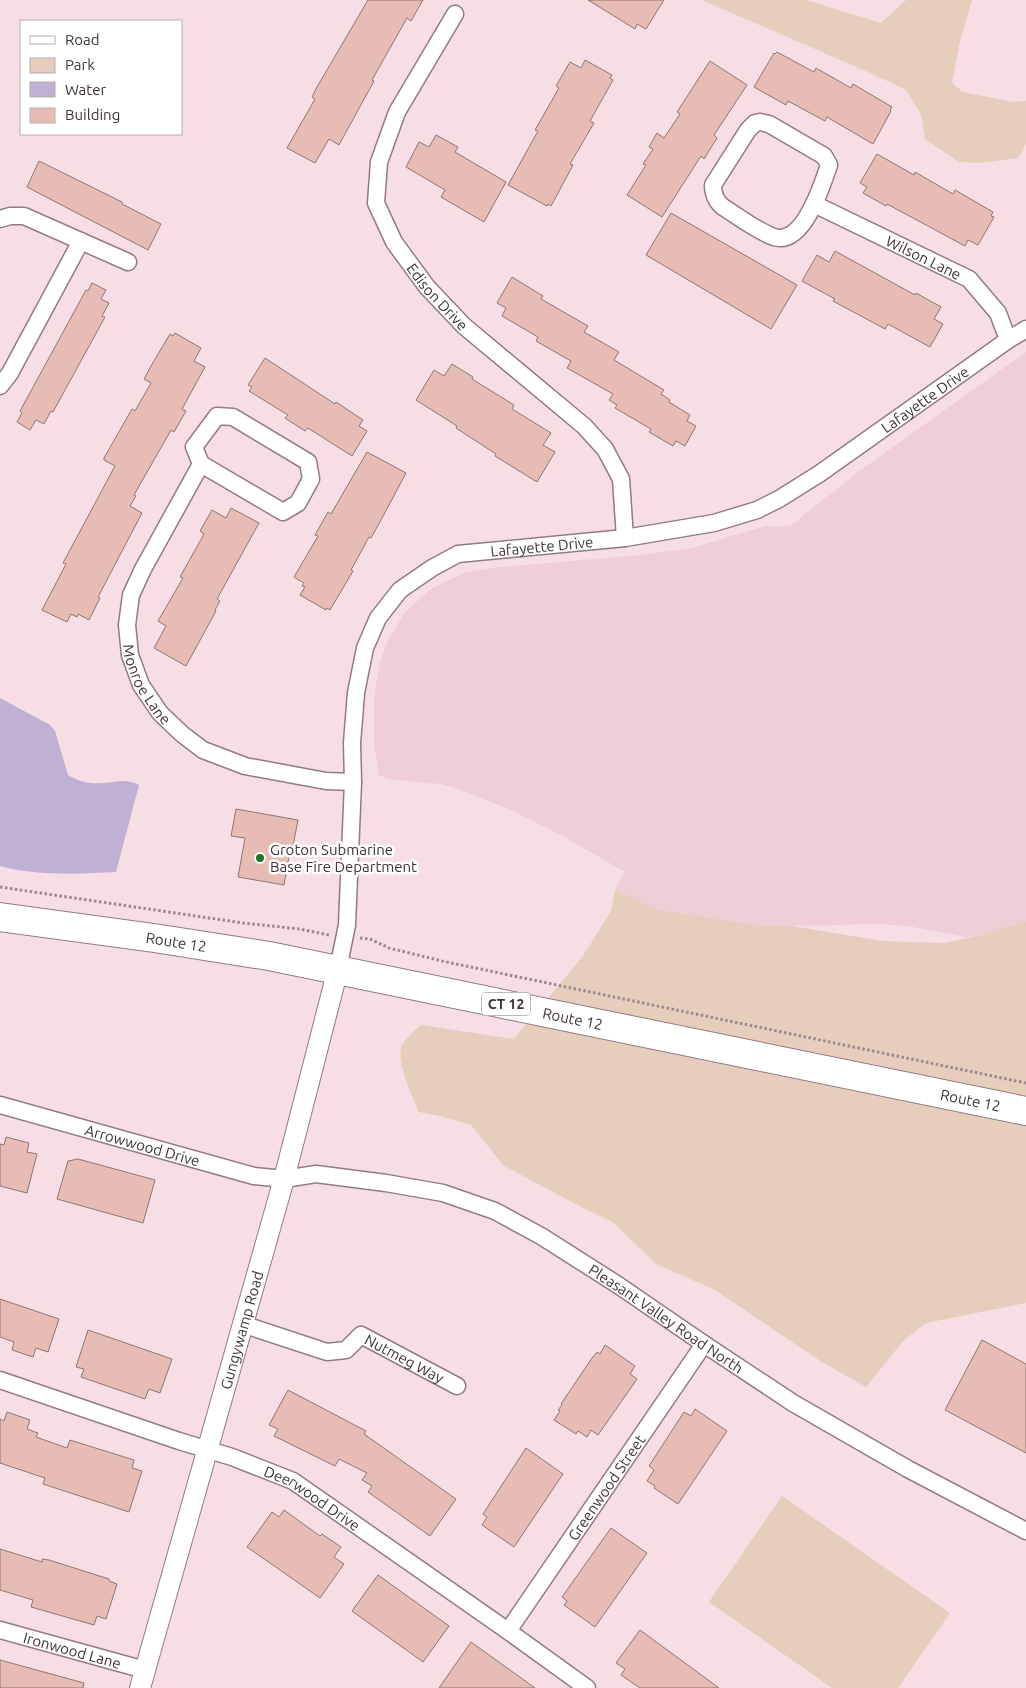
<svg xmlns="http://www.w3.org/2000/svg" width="1026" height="1688" viewBox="0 0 1026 1688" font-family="Ubuntu,sans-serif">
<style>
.built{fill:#efced7}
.green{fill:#e6cdbc}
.water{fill:#beb1d3}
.building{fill:#e6bcb5;stroke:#8e7773}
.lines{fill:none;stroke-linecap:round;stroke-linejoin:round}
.minor-casing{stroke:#927b81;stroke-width:19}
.tertiary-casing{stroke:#927b81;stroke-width:22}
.trunk-casing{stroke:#927b81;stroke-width:30}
.path{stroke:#9c8a8f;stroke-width:3;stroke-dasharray:2.5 2.5;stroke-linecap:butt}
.minor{stroke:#fff;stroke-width:16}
.tertiary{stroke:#fff;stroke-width:20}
.trunk{stroke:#fff;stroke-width:28}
.poi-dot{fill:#1d7623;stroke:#fff;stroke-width:2}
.labels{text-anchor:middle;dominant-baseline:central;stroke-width:5;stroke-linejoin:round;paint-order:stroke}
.shield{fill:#fff;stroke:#787173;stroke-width:1}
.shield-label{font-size:14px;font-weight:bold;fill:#3e3437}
.street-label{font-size:15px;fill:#3e3437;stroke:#fff}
.poi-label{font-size:15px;fill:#3e3437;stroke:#fff;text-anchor:start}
</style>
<rect width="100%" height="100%" fill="#f7dde4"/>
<!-- built -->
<path class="built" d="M1026 352V921L985 934 965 937 908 926 878 924 791 926 756 925 654 909 615 890 625 872 561 835 511 810 458 789 441 784 387 779 379 775 374 743V698L380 662 387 642 405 612 431 589 464 573 491 568 640 555 692 548 766 526H790L858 472Z"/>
<!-- green -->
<path class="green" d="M702 0H806L881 23 906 0H972L960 41 952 83 963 92 1013 102 1026 101V144L1018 158 979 163 959 162 925 139 921 114 906 90 875 75Z
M615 890 654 909 756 925 791 926 883 941 945 943 985 934 1026 921V1303L926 1323 903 1341 866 1387 822 1362 715 1290 656 1264 613 1222 587 1210 504 1166 471 1125 440 1116 419 1112C413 1098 397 1063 401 1049 404 1039 413 1032 421 1025L514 1039 583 956 611 911Z
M782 1496 950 1613 898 1688H832L709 1602Z"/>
<!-- water -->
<path class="water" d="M0 698 50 725 55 731 68 775C79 782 90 784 103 783 119 782 124 778 139 785L116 872C79 874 36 876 0 866Z"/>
<!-- building -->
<path class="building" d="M368 0H423L411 21 407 18 372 80 374 81 339 145 329 139 315 163 287 148 315 99 312 97 317 87Z
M588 0H664L646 29 637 24 635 29Z
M777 52 814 72 816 68 851 88 853 84 892 107 890 110 891 111 873 144 827 117 825 121 788 101 786 105 754 87 774 53 775 54Z
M585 60 612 75 610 78 613 80 590 121 594 123 570 164 573 165 551 206 548 204 547 206 508 185 538 131 535 130 559 88 556 86 570 62 581 68Z
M710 61 747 85 714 135 717 138 704 159 701 156 662 217 627 195 646 165 643 164 653 149 649 147 657 133 664 138 680 114 677 112Z
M436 135 458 147 455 152 506 182 484 222 441 197 445 190 406 167 419 142 429 147Z
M877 154 914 175 915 172 953 194 955 190 993 212 991 216 994 217 978 245 968 240 965 246 887 204 886 206 863 193 867 187 860 183Z
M39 161 122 202V204L161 224 148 250 27 187Z
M671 213 797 285 771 329 646 255Z
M835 251 915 295 916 293 941 307 934 319 943 324 930 347 888 324 885 329 833 301 835 299 802 281 817 255 829 262Z
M512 277 543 296 541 299 588 326 584 332 619 352 614 360 664 390 661 394 670 400 669 402 690 415 687 421 696 426 685 446 676 441 673 446 649 432 651 429 615 408 617 405 609 400 613 394 567 368 571 361 536 341 538 337 502 316 506 308 497 303Z
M92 283 106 290 101 299 109 303 102 316 105 317 53 412 51 411 44 424 36 420 30 430 17 422 22 413 20 411 86 290 88 291Z
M175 333 201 348 194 361 205 367 182 409 186 411 174 432 171 430 134 495 136 496 130 506 142 513 98 597 100 598 89 620 78 614 77 617 71 614 67 622 42 610 66 564 63 563 115 466 104 460V458L132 409 135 411 151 383 144 379 151 366 170 334 173 336Z
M265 358 335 404 336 402 363 420 359 426 367 431 352 456 308 428 305 431 285 418 288 415 249 391 252 387 248 385Z
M452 364 473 377 472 379 514 405 512 409 551 433 543 445 555 452 537 482 495 456 496 454 456 428 457 426 416 400 434 370 444 376Z
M367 452 406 473 381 520 371 538 369 537 351 570 353 571 330 610 327 608 326 610 300 595 305 587 302 586 304 583 294 577 318 536 315 535 328 512 331 514Z
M231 508 259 523 217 599 220 601 215 610 216 611 186 666 154 648 166 626 158 621 183 578 180 577 204 534 200 531 212 510 226 518Z
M236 809 298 820 293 846 291 845 284 885 238 877 245 838 231 836Z
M6 1137 29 1143 27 1152 37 1154 27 1193 0 1186V1144L4 1145Z
M78 1159 155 1180 143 1223 57 1199 68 1161Z
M0 1299 59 1319 48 1352 36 1348 33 1357 12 1350 14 1342 0 1337Z
M88 1330 172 1359 160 1393 149 1389 145 1399 81 1377 84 1369 76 1367Z
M982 1340 1026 1364V1453L945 1410Z
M605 1345 635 1366 630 1374 637 1379 598 1435 591 1430 587 1437 578 1431 576 1434 554 1420 560 1411 558 1410 562 1405 561 1404 592 1358 597 1352 600 1354Z
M288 1390 366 1431 364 1434 456 1499 430 1536 368 1492 372 1486 362 1480 367 1473 339 1459 335 1466 274 1436 278 1429 269 1425Z
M695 1409 727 1431 678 1504 654 1488 655 1486 647 1481 654 1470 649 1466 684 1412 691 1416Z
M7 1412 30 1420 27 1429 38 1433 36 1437 67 1448 70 1440 134 1460 132 1468 142 1471 129 1512 43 1484 45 1478 0 1463V1419L4 1421Z
M526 1448 563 1474 514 1547 482 1525 487 1517 483 1514Z
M284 1510 320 1536 322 1534 341 1547 334 1557 344 1564 320 1598 247 1547 272 1512 279 1517Z
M611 1528 647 1553 595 1627 564 1605 567 1601 562 1597Z
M0 1549 42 1562V1559L49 1560 109 1579V1581L117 1584 106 1619 97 1616 94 1625 31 1607 33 1600 0 1590Z
M378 1575 449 1626 423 1662 352 1611Z
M640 1630 719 1688H640L621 1675 625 1669 616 1663Z
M471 1642 535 1688H439Z
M0 1660 84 1683 83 1688H0Z"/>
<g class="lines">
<!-- minor casing -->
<g class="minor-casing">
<g id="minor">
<path id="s1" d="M455 14 397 112 379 162 376 203 394 242 427 287 464 326 584 426 605 449 621 479 625 538"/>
<path d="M760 122 769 124 824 156 829 165C822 186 803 246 774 237 757 231 739 217 723 207 716 201 713 195 713 185L748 130 755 123Z"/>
<path id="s2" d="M814 204 969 279 998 313 1008 340"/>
<path d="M0 219 10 216H24L128 262"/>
<path d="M0 386 10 373 81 241"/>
<path id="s3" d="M201 464 283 512 298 503 311 479 308 462 233 417 217 416 194 447 201 464 143 569 131 595 127 625 130 655 141 685 160 713 182 734 203 750 245 766 326 781 353 782"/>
<path id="s4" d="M338 969 347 925 353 782 352 743 356 693 365 648 378 618 400 590 432 568 458 554 625 538 714 523 757 510 779 499 819 474 1008 340 1026 329"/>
<path id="s5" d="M0 1105 254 1176 284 1179 316 1174 386 1183 443 1193 495 1211 541 1236 618 1285 704 1344 793 1403 908 1469 1026 1531"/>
<path id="s6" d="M242 1324 327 1352 346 1350 361 1335 457 1386"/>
<path id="s7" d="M0 1380 179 1441 232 1457 293 1481 508 1631 587 1688"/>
<path id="s8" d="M0 1630 145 1670"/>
<path id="s9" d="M508 1631 704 1344"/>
</g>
</g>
<!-- tertiary casing -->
<g class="tertiary-casing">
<g id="tertiary">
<path id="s10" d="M140 1688 284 1179 338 969"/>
</g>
</g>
<!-- trunk casing -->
<g class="trunk-casing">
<g id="trunk">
<path id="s11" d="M0 917 154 938 269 956 1026 1111"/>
</g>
</g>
<!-- path -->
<path class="path" d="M0 887 243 923 300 929 329 935
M360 938 370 939 389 948 442 961 1026 1083"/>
<!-- minor -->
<use href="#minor" class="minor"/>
<!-- tertiary -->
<use href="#tertiary" class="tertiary"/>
<!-- trunk -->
<use href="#trunk" class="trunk"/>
</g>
<!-- markers -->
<circle class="poi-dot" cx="260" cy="858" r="5"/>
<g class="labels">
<!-- shield labels -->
<rect class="shield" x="482" y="992.5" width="48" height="23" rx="4"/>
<g class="shield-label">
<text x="506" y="1004">CT 12</text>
</g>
<!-- street labels -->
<g class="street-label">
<text stroke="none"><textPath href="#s2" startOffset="122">Wilson Lane</textPath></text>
<text stroke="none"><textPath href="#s1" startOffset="321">Edison Drive</textPath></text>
<text stroke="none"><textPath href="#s4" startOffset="964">Lafayette Drive</textPath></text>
<text stroke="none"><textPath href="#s4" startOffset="544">Lafayette Drive</textPath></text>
<text stroke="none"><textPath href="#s3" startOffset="560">Monroe Lane</textPath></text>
<text stroke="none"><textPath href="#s11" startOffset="178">Route 12</textPath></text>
<text stroke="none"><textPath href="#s11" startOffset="582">Route 12</textPath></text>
<text stroke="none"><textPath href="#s11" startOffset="988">Route 12</textPath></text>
<text stroke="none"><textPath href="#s5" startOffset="148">Arrowwood Drive</textPath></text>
<text stroke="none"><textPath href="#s5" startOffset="712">Pleasant Valley Road North</textPath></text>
<text stroke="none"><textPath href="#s10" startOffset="372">Gungywamp Road</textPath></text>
<text stroke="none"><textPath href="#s6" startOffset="179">Nutmeg Way</textPath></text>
<text stroke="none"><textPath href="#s9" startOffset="174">Greenwood Street</textPath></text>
<text stroke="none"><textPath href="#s7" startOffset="335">Deerwood Drive</textPath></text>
<text stroke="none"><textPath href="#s8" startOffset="75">Ironwood Lane</textPath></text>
</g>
<!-- poi labels -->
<g class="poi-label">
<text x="270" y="849">Groton Submarine<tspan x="270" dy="17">Base Fire Department</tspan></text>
</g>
</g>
<!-- legend -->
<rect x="20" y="20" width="162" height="115" fill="#ffffff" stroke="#b2aeaf"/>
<rect x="30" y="36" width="25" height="8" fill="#ffffff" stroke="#b2aeaf"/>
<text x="65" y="45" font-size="15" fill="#3e3437">Road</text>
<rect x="30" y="58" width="25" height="15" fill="#e6cdbc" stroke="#b2aeaf"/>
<text x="65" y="70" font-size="15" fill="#3e3437">Park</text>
<rect x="30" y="82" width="25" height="15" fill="#beb1d3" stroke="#b2aeaf"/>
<text x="65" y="95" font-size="15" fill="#3e3437">Water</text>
<rect x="30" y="108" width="25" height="15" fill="#e6bcb5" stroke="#b2aeaf"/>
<text x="65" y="120" font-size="15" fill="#3e3437">Building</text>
</svg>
